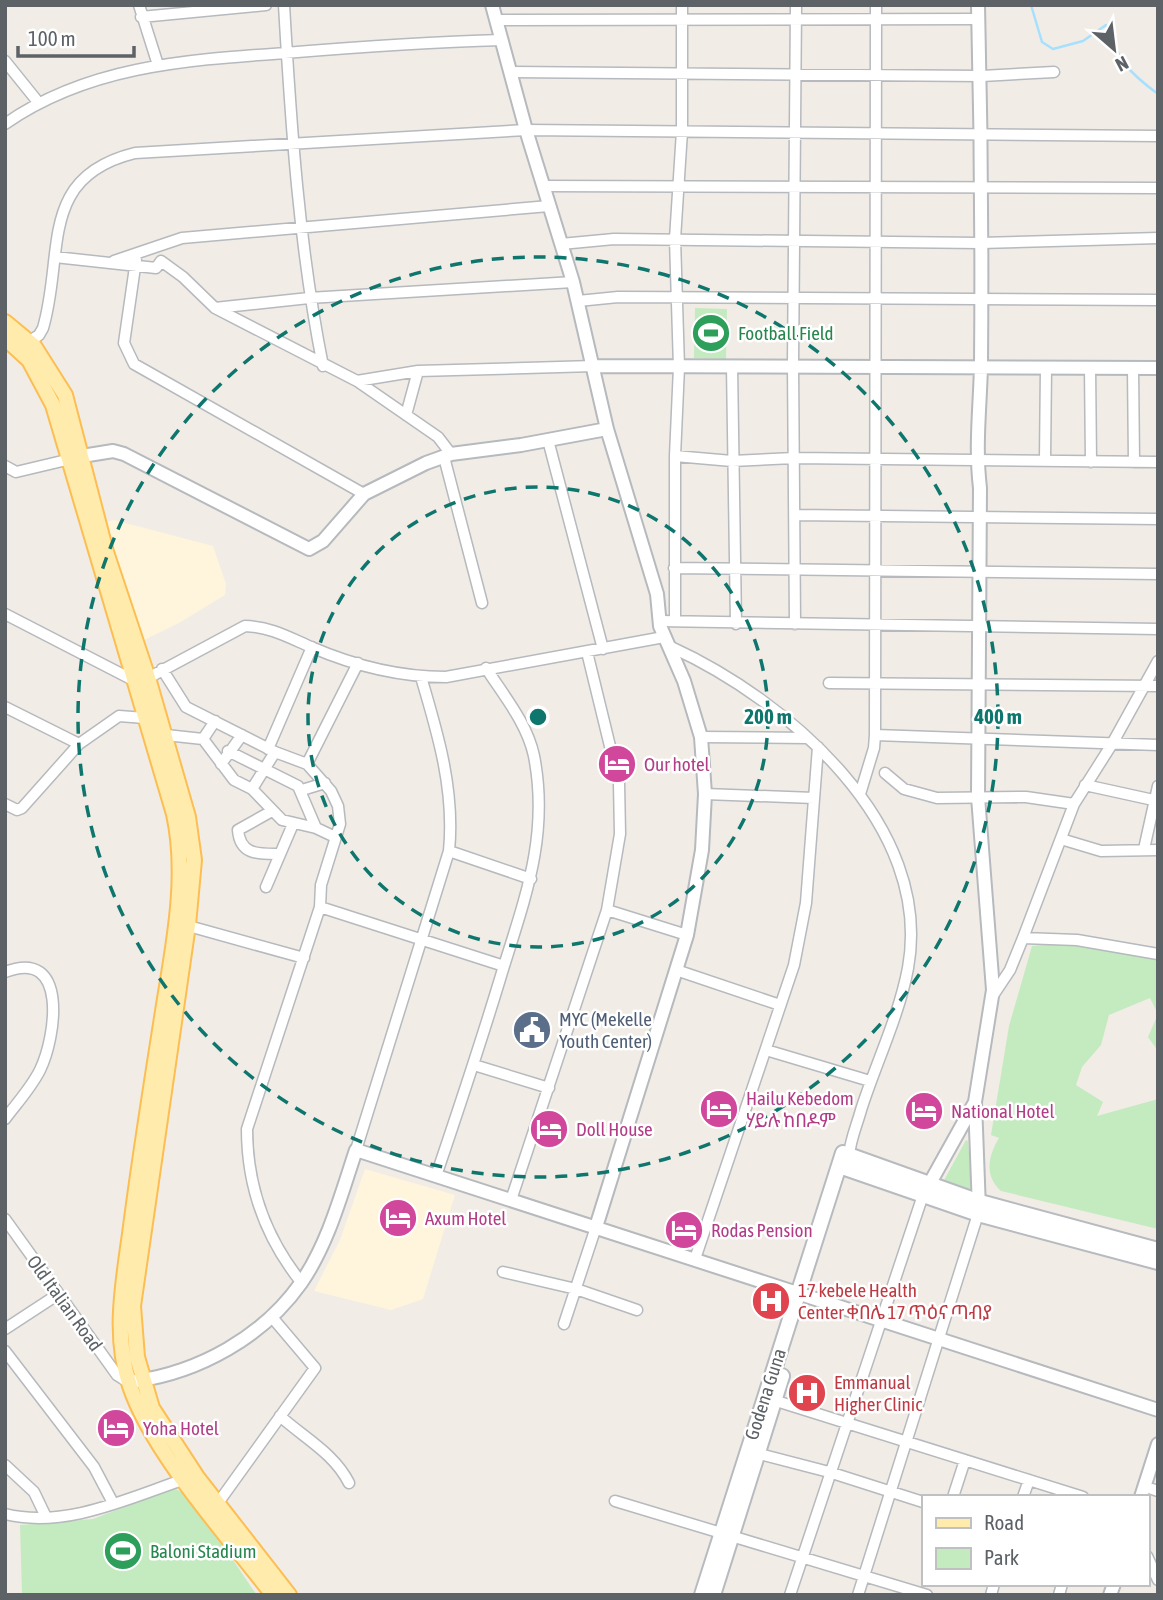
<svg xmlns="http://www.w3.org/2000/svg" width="1163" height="1600" viewBox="0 0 1163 1600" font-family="'Asap Condensed','Noto Sans Ethiopic',sans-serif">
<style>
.commercial{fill:#fff4dc}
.green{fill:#c4eac0}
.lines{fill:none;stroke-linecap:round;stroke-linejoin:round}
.stream{stroke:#a7e0ff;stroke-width:2.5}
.minor-casing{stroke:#b6b9bd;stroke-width:13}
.tertiary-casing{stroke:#b6b9bd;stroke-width:16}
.secondary-casing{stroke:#b7bbc0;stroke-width:18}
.primary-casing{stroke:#fcbe53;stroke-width:18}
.minor{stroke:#fff;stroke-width:10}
.tertiary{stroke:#fff;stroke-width:12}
.secondary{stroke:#fff;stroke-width:14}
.primary{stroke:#ffebac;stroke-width:14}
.ring{fill:none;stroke:#0f766e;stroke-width:3.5;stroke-dasharray:12 9}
.labels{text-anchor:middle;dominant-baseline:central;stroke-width:5;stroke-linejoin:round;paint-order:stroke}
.leisure-label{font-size:19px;fill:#27864d;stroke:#fff;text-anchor:start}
.hotel-label{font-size:19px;fill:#b23c85;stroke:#fff;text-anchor:start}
.service-label{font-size:19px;fill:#4e5e75;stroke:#fff;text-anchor:start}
.health-label{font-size:19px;fill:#be3a42;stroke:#fff;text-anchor:start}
.street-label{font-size:19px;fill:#5d6267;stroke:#fff}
.centre{fill:#0f766e;stroke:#fff;stroke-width:3.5}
.ring-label{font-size:21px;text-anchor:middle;font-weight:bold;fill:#0f766e;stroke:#fff;stroke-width:5;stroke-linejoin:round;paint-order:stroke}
</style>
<rect width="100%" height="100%" fill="#f1ede6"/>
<!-- commercial -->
<path class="commercial" d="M114 520 213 546 226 584 225 595 179 623 142 641 105 522Z
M365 1169 455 1195 423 1299 391 1310 314 1291 340 1240Z"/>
<!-- green -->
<path class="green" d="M695 308 727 309 726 359 694 358Z
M1062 943 1158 959V1051L1148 1037 1158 1014 1150 998 1109 1015 1101 1045 1082 1067 1076 1085 1103 1102 1097 1116 1158 1099V1229L1001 1191C984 1176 988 1156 999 1138L991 1135 1009 1026 1032 946Z
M966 1140 968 1141 972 1190 943 1182Z
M174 1488C192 1493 242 1575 257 1595H22L20 1525 93 1519Z"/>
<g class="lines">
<!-- stream -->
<path class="stream" d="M1031 5 1042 42 1053 49 1083 41 1106 25C1118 60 1128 72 1158 94"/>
<!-- minor casing -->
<g class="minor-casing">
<path id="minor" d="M139 5 158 65
M284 5C291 126 299 247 323 366
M141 17 266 5
M497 20 979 19
M5 61 38 102
M511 72 982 76 1054 72
M5 124C88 66 187 60 285 53 357 47 429 42 502 40
M543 186 1158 188
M561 244 614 239 980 243 1158 238
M55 257 156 268 161 261 183 277 215 308 357 381 438 437 451 454
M136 260 124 343 134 364 364 494
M114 261 182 238 549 206
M578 301 618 297 1158 300
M215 308 309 298 573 282
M24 345 39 335 43 328C65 253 37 177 135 153L526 130 1158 136
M732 366 736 624
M1090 367 1091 462
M1133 368 1134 462
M357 381 418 371 594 366
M406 415 418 371
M548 440 603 649
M675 456 732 461 794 458 1158 462
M444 457 482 603
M1045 460 1046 367
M5 466 16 472 75 458
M794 515 1158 519
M674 568 1158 574
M5 614 135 681
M675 620V456L679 367 675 239 682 131V5
M659 621 1158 629
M795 624 793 365 796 5
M671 647C787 700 934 825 908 968 899 1016 876 1063 861 1110 857 1125 850 1140 849 1156
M162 669 186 707 275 752 307 764 331 791 338 806 340 824 321 885 320 907 247 1129C247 1186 266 1238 301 1282
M148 678 245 626C271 627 288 637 311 647 355 666 399 677 446 677L664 637
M829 683 1158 686
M5 707 79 744 119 716 145 718
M166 735 203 739 234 780 252 789 282 820 316 828 333 836
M875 735 1158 745
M701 737 808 738
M203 739 215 721
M268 749 312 647
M228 751 298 786 316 828
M221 764 242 735
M307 764 358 663
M885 773 904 789 937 798 1026 797 1074 804
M1085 785 1158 801
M252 789 275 752
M302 790 325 783
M705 794 814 798
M860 794 874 748 875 735 876 5
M5 804 17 810 22 808 79 744
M272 811 238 830C240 855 258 854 278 854
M1061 839 1101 851 1158 850
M1144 849 1158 786
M449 851 531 879
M266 887 293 824
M320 907 504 966
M607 910 687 935
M185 925 304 958
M1023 938 1077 940 1158 954
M676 970 780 1005
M5 972C69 947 56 1037 40 1070 31 1088 17 1103 5 1119
M992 997 1010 970 1023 938 1074 804 1112 744 1158 661
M766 1050 870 1081
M474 1065 549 1088
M356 1150 449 851C455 791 438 734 421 677
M436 1176C458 1111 480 1045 500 979 523 903 550 838 534 756 527 723 504 696 486 668
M511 1200 607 910 620 834 619 783 587 652
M5 1219 117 1375 128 1382
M695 1259 794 965 806 903 818 747
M503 1272 576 1289 637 1310
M564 1324 596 1227
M5 1329 57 1295
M5 1351 94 1467 113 1503
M770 1399 1083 1497
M280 1416C304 1438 334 1453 349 1483
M752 1452 829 1472 923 1502
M5 1465 34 1492 46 1517
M1152 1489 1158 1491
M953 1497 965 1460
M1023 1497 1029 1480
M615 1501 927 1595
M218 1503 315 1368 271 1316
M5 1514C65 1529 129 1498 185 1479
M1147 1556 1158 1580
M790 1595 923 1195
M858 1595 978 1214
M991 1595 994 1584
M1059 1595 1062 1584"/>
</g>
<!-- tertiary casing -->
<g class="tertiary-casing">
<path id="tertiary" d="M492 5 526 130 573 282 607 429 657 594 660 626 684 681 701 737 705 794 702 850 687 935 596 1227
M978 5C981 125 982 246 981 366 980 407 975 447 980 488L978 797 993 990 975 1102 979 1209
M594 366 1158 368
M82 456 113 451 124 454 309 549 323 541 364 494 426 463 451 454 521 445 607 429
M925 1192 974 1104
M136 1381C199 1372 263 1337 301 1283 328 1244 341 1195 356 1150L1158 1410
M1141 1497 1158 1444
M1110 1595 1114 1584"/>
</g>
<!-- secondary casing -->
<g class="secondary-casing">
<path id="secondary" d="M839 1166 978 1214 1158 1262
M702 1595 843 1153 980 1202 1158 1250
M713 1595 782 1376"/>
</g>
<!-- primary casing -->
<g class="primary-casing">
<path id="primary" d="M5 322 34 346 65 395 106 552 148 678 188 817 194 860 188 925 133 1306 137 1357 152 1408 197 1477 289 1595
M5 338 29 360 53 405 174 814C189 882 171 956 161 1024 150 1094 139 1163 130 1234 123 1284 113 1336 130 1386 153 1454 228 1536 273 1595"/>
</g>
<!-- minor -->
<use href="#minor" class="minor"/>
<!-- tertiary -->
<use href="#tertiary" class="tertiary"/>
<!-- secondary -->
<use href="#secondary" class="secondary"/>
<!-- primary -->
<use href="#primary" class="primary"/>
</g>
<!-- distance rings -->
<g class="ring">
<circle cx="538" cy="717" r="230"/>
<circle cx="538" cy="717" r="460"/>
</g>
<!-- icons -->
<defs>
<g id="stadium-disc" transform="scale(2.0125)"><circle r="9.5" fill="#2e9e5b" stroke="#fff"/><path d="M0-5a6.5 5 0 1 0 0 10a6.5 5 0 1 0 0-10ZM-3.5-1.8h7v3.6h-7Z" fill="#fff"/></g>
<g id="hotel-disc" transform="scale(2.0125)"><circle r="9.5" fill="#d1479c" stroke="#fff"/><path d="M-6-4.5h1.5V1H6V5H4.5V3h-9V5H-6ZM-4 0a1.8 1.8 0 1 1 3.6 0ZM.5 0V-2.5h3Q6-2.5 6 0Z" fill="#fff"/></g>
<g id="civic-disc" transform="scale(2.0125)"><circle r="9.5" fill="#5c6f8a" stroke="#fff"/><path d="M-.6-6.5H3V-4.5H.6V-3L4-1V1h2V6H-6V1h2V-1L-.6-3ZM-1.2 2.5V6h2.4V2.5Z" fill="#fff"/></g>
<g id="hospital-disc" transform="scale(2.0125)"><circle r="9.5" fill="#e0444e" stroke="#fff"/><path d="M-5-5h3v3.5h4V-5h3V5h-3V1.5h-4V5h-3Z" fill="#fff"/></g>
</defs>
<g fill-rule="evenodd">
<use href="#stadium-disc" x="711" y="333"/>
<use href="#hotel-disc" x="617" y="764"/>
<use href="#civic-disc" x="532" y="1030"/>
<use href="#hotel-disc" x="719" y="1109"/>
<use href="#hotel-disc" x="924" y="1111"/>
<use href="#hotel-disc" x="549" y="1129"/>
<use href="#hotel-disc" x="398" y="1218"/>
<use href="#hotel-disc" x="684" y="1230"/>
<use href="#hospital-disc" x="771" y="1301"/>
<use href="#hospital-disc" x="807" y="1393"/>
<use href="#hotel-disc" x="116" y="1428"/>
<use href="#stadium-disc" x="123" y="1551"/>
</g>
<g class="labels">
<!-- leisure labels -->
<g class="leisure-label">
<text x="738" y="333">Football Field</text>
<text x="150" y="1551">Baloni Stadium</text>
</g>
<!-- hotel labels -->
<g class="hotel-label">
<text x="644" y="764">Our hotel</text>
<text x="746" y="1098">Hailu Kebedom<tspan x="746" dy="22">ሃይሉ ከበዶም</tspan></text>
<text x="951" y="1111">National Hotel</text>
<text x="576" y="1129">Doll House</text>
<text x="425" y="1218">Axum Hotel</text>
<text x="711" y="1230">Rodas Pension</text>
<text x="143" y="1428">Yoha Hotel</text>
</g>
<!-- service labels -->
<g class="service-label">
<text x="559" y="1019">MYC (Mekelle<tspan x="559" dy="22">Youth Center)</tspan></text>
</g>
<!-- health labels -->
<g class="health-label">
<text x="798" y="1290">17 kebele Health<tspan x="798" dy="22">Center ቀበሌ 17 ጥዕና ጣብያ</tspan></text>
<text x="834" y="1382">Emmanual<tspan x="834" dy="22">Higher Clinic</tspan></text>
</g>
<!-- street labels -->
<g class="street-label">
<text transform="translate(65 1303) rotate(54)">Old Italian Road</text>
<text transform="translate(765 1394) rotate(-72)">Godena Guna</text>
</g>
</g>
<circle cx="538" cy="717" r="10" class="centre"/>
<g class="ring-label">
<text x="768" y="724">200 m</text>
<text x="998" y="724">400 m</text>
</g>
<!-- border -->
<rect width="1163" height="1600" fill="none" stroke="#5d6267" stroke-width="14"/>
<!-- legend -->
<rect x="922" y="1495" width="228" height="91" fill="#ffffff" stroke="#bec0c2" stroke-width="2"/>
<rect x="936" y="1518" width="35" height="10" fill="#ffebac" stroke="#bec0c2" stroke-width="2"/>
<text x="984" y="1530" font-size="21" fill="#5d6267">Road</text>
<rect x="936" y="1548" width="35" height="21" fill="#c4eac0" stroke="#bec0c2" stroke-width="2"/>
<text x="984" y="1565" font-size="21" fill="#5d6267">Park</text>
<!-- north arrow -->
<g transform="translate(1114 49) rotate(152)" stroke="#ffffff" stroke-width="5" paint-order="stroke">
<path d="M0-5L12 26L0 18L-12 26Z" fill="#5d6267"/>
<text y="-10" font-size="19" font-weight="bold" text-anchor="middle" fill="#5d6267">N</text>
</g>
<!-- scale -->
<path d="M18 46v10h116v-10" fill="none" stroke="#5d6267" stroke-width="3.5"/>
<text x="28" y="46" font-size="21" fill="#5d6267" stroke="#ffffff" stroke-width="5" paint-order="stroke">100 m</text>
</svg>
